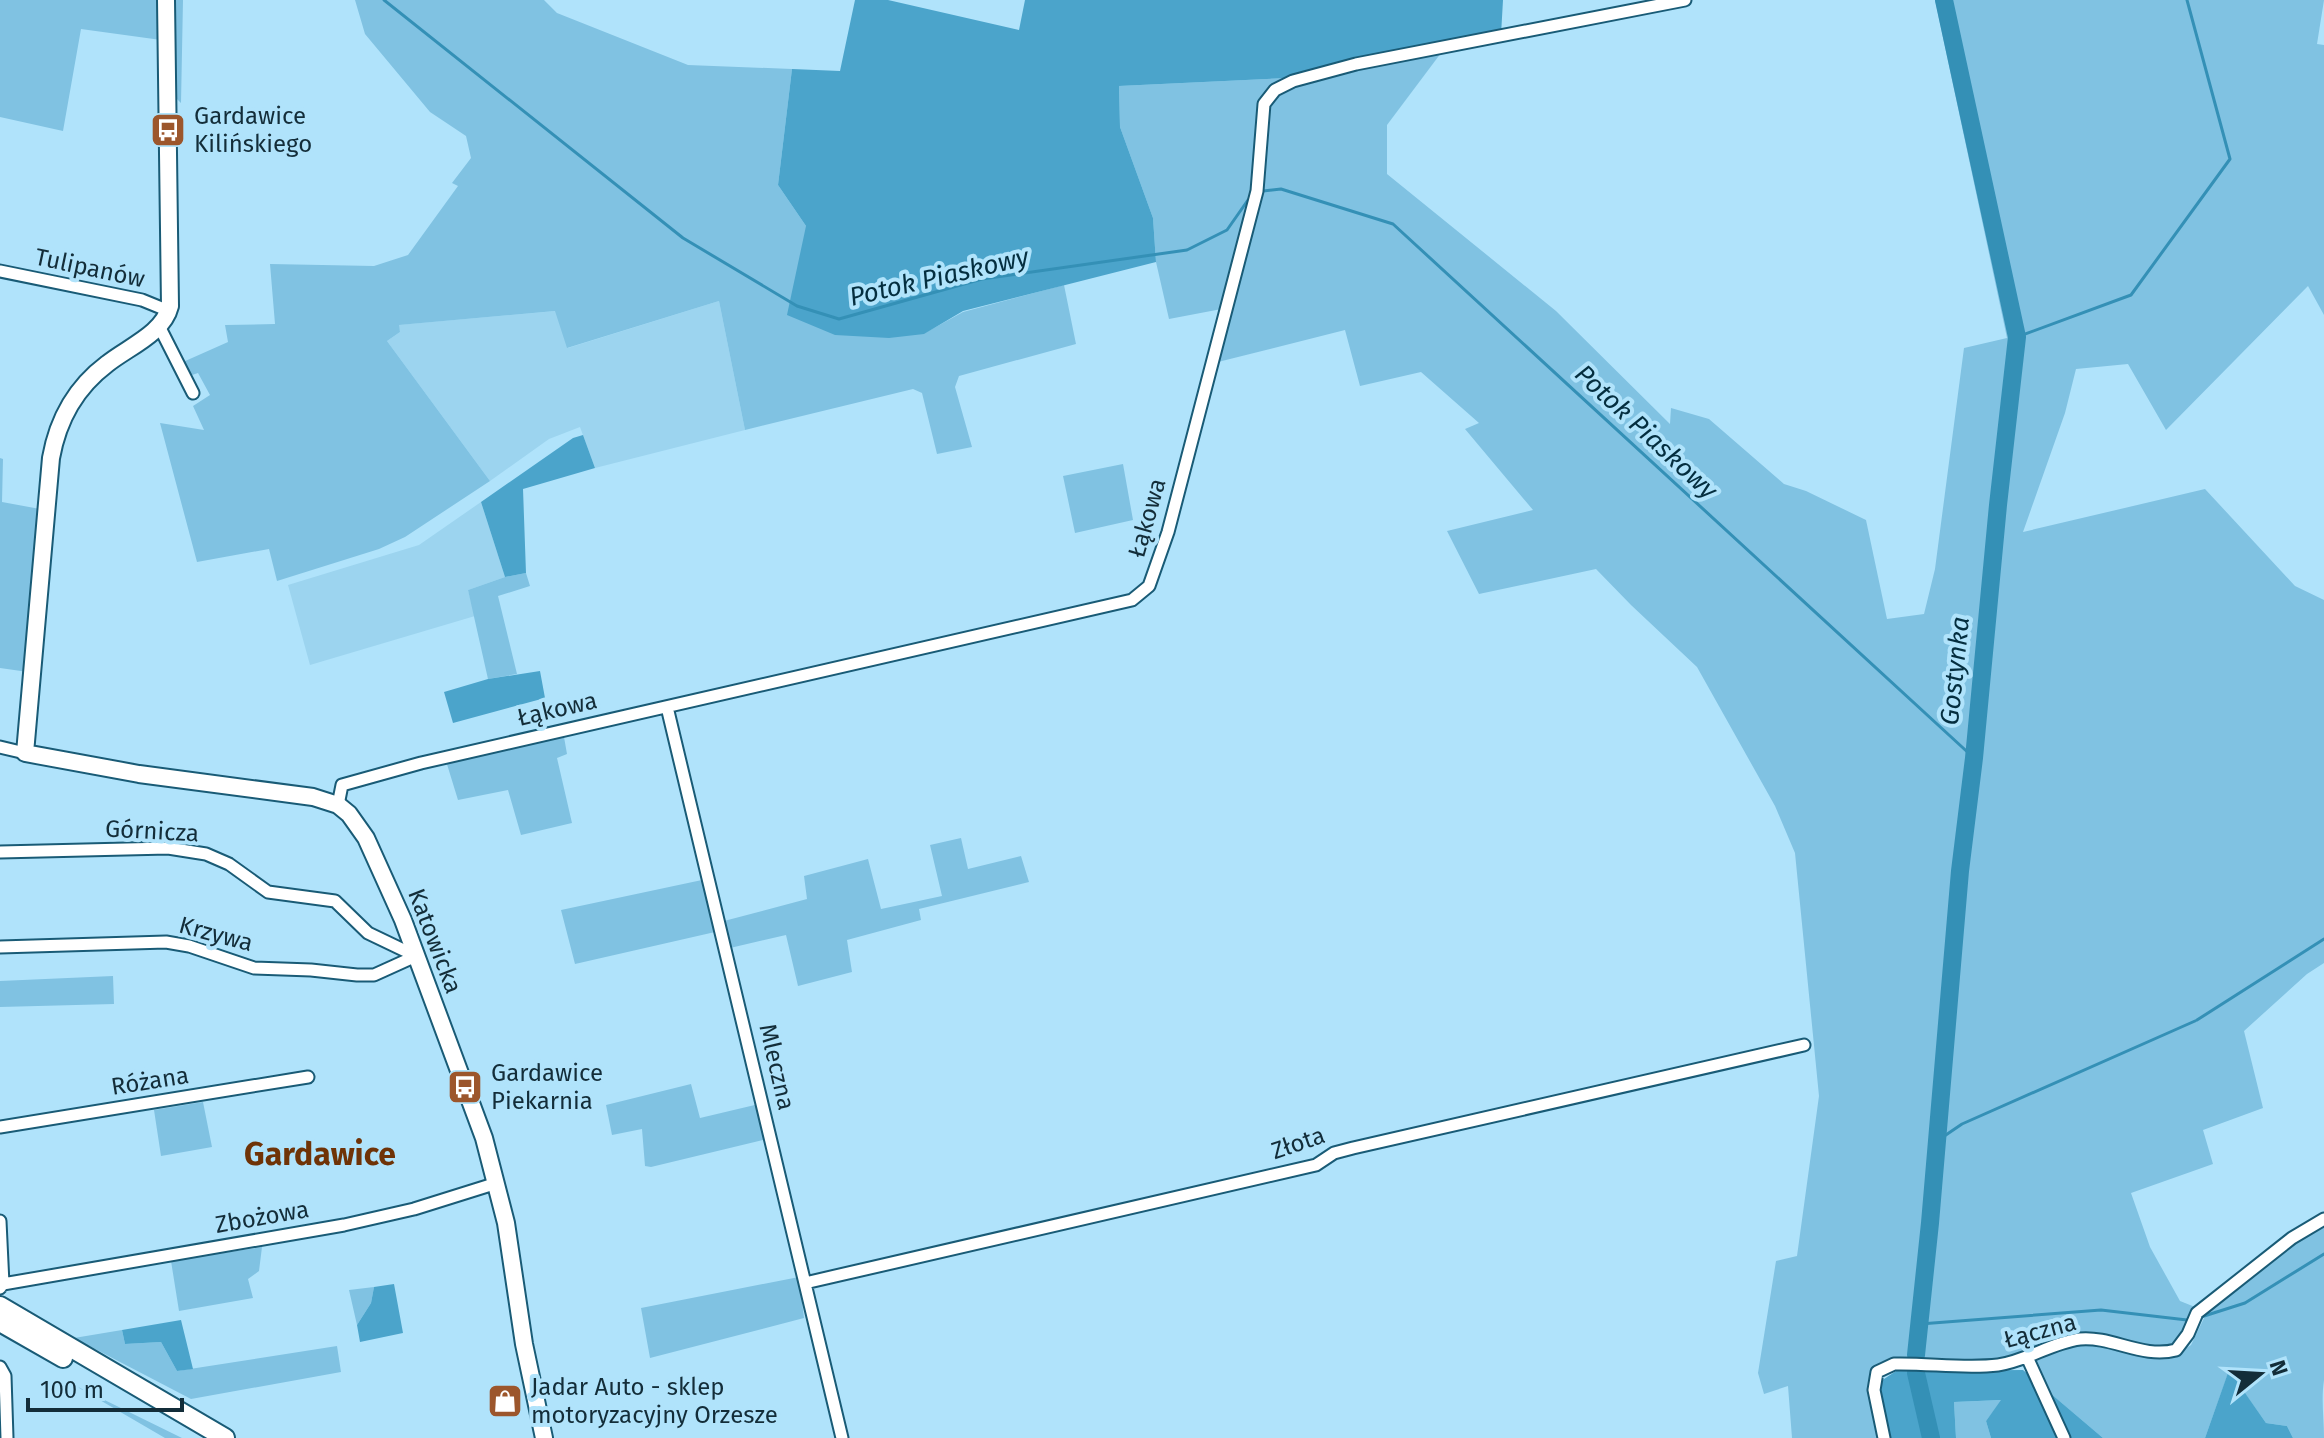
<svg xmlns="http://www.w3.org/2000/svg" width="2324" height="1438" viewBox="0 0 2324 1438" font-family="'Fira Sans',sans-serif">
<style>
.built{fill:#9cd4ef}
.green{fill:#80c2e2}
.forest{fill:#4ba4cb}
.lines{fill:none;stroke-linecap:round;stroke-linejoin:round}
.stream{stroke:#3490b6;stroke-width:3}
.river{stroke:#3490b6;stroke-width:18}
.street-casing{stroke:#195b76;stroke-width:15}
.secondary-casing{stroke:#195b76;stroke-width:20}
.primary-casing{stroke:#195b76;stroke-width:22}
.street{stroke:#fff;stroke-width:11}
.secondary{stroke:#fff;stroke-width:16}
.primary{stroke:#fff;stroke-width:18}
.labels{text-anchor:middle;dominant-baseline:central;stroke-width:8;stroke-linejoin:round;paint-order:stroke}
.poi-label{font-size:24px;fill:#132d39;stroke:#b0e3fb;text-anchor:start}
.street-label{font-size:24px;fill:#132d39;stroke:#b0e3fb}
.water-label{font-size:26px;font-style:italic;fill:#042e3f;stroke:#b0e3fb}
.district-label{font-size:32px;font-weight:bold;fill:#6f3307;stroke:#b0e3fb}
</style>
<rect width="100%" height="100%" fill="#b0e3fb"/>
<!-- built -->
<path class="built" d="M719 301 745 430 595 468 580 427 549 439 490 481 387 341 400 332 398 325 556 311 568 348Z
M481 502 505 577 468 590 475 616 310 665 288 585 419 545Z"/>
<!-- green -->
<path class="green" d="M0 0H160L161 40 81 29 63 131 0 117Z
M171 0H183L181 103 174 96Z
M355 0H544L557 13 688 65 792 69 778 185 806 226 923 334 963 312 1064 285 1076 344 959 376 955 387 972 447 937 454 922 393 913 389 745 430 719 301 567 348 555 311 399 325 400 332 387 341 490 481 405 537 379 549 277 581 269 549 197 562 160 423 204 430 193 406 210 395 198 373 189 376 183 362 228 342 225 325 275 324 270 264 374 266 408 255 458 186 452 183 471 158 466 136 430 112 365 34Z
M1935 0H2324L2317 44 2324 45V315L2308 286 2166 430 2128 364 2076 369 2065 413 2023 532 2205 489 2295 586 2324 600V963L2307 974 2244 1031 2263 1108 2203 1130 2213 1164 2131 1193 2150 1247 2180 1301 2195 1307 2179 1341C2144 1355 2121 1336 2088 1334 2057 1332 2028 1357 1998 1359 1959 1362 1919 1357 1880 1362L1871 1381 1880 1438H1792L1788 1386 1764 1394 1758 1373 1776 1261 1797 1256 1819 1096 1795 853 1775 806 1697 667 1631 605 1596 569 1479 594 1447 531 1533 510 1465 429 1479 423 1421 372 1360 386 1345 330 1218 362 1232 307 1169 319 1156 262 1153 218 1120 127 1119 86 1288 78 1441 53 1387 125V174L1556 311 1670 424 1671 408 1709 419 1784 484 1806 491 1866 520 1887 619 1924 614 1935 569 1964 348 2007 338Z
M0 458 3 459 2 502 40 509 28 672 0 668Z
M1123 464 1133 520 1075 533 1063 476Z
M526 573 530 586 498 596 517 674 488 679 468 590 505 577Z
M564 737 567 754 557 758 572 823 521 835 508 790 458 800 446 761Z
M961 838 968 869 1021 856 1029 882 919 909 921 920 847 940 852 972 798 986 786 935 730 948 724 921 807 899 804 876 868 859 881 909 942 896 930 845Z
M702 880 715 932 575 964 561 910Z
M113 976 114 1004 0 1007V981Z
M691 1084 700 1118 759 1104 767 1139 651 1167 645 1166 642 1129 612 1135 606 1105Z
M203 1102 212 1147 161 1156 154 1110Z
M2324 1224V1380C2321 1400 2324 1418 2324 1438H2293L2287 1426 2266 1423 2229 1371 2205 1438H2103L2045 1389 2035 1361C2073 1330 2126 1350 2170 1359L2191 1345 2207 1312 2268 1265 2297 1238Z
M262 1247 259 1271 248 1279 253 1298 179 1311 171 1261Z
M799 1277 804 1318 650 1358 641 1308Z
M374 1287 371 1303 357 1325 349 1290Z
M122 1330 125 1344 161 1342 177 1371 337 1346 341 1372 191 1399 74 1338Z
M74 1385 182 1438H165Z
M2002 1400 1986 1421 1991 1438H1956L1954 1402Z"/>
<!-- forest -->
<path class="forest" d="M855 0H888L1019 30 1025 0H1503L1501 35 1288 78 1119 86 1120 127 1153 218 1156 262 963 311 924 334 889 338 835 335 787 315 806 226 778 185 792 69 840 71Z
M583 435 595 468 523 489 526 573 505 577 481 502 573 438Z
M540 671 545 698 453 723 444 692 488 679Z
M394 1284 403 1333 360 1342 357 1325 371 1303 374 1287Z
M181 1320 193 1369 177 1371 161 1342 125 1344 122 1330Z
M2023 1370 2103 1438H1991L1986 1421 2001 1400 1954 1402 1956 1438H1890L1879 1398 1881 1381 1896 1371Z
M2229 1370 2266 1423 2287 1426 2293 1438H2205Z"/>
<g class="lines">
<!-- stream -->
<path class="stream" d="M384 0 683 238 797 306 839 319 982 279 1187 250 1227 230 1248 200
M1263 191 1281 189 1393 224 1974 758
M2017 337 2131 295 2230 159 2187 0
M2197 1020 2324 939
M1937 1141 1962 1124 2195 1021
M2201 1317 2245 1303 2324 1254
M1920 1324 2101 1310 2187 1320"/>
<!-- river -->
<path class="river" d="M1916 1355 1930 1223 1960 871 1974 758 1998 505 2017 337 1944 0
M1916 1373 1931 1438"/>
<!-- street casing -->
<g class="street-casing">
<path id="street" d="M0 271 142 300 169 311
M159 326 193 393
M667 707 842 1438
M0 747 25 753
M338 805 342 785 421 763 1132 600 1149 586 1168 532 1257 191 1264 104 1275 90 1293 81 1356 64 1685 0
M0 852 168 848 206 854 229 864 268 892 335 901 368 933 416 956
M0 947 166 942 189 946 254 968 311 970 357 975H374L416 956
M0 1127 308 1077
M0 1221 3 1284 0 1288
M805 1283 1316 1165 1334 1153 1353 1148 1804 1045
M3 1284 344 1225 414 1209 497 1183
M2027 1357 2064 1438
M0 1367 5 1376 7 1438
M1884 1438 1874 1390 1877 1372 1894 1364C1928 1363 1964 1369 1998 1365 2027 1361 2050 1343 2080 1339 2112 1336 2143 1359 2176 1350L2188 1334 2197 1313 2292 1238 2324 1219"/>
</g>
<!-- secondary casing -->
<g class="secondary-casing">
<path id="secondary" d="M166 0 170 306C163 334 128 347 107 364 75 388 58 419 51 458L25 753 139 774 313 797 338 805 349 814 366 838 403 920 484 1138 506 1223 524 1344 544 1438"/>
</g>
<!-- primary casing -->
<g class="primary-casing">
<path id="primary" d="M0 1306 225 1438
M0 1322 63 1358"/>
</g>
<!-- street -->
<use href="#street" class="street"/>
<!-- secondary -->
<use href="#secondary" class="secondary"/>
<!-- primary -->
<use href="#primary" class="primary"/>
</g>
<!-- icons -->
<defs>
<g id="bus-square" transform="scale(1.8)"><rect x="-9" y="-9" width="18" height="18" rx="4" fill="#9c562c" stroke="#b0e3fb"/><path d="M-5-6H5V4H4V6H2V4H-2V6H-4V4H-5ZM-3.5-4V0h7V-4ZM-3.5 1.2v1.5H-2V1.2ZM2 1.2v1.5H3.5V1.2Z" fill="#fff"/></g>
<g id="shop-square" transform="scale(1.8)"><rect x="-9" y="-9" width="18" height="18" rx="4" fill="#9c562c" stroke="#b0e3fb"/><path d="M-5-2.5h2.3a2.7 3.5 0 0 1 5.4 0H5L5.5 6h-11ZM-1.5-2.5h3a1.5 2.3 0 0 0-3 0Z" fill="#fff"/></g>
</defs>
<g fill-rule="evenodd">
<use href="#bus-square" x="168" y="130"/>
<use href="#bus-square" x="465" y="1087"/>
<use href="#shop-square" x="505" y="1401"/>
</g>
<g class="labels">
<!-- poi labels -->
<g class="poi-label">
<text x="194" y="116">Gardawice<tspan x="194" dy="28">Kilińskiego</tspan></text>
<text x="491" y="1073">Gardawice<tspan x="491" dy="28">Piekarnia</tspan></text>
<text x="531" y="1387">Jadar Auto - sklep<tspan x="531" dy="28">motoryzacyjny Orzesze</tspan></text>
</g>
<!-- street labels -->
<g class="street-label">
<text transform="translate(90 268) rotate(12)">Tulipanów</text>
<text transform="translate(1147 518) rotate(-74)">Łąkowa</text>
<text transform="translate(557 709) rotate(-13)">Łąkowa</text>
<text transform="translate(152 831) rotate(3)">Górnicza</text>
<text transform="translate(216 934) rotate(15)">Krzywa</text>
<text transform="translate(435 941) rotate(69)">Katowicka</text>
<text transform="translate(777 1067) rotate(77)">Mleczna</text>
<text transform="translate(150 1081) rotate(-9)">Różana</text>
<text transform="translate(1298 1143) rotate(-19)">Złota</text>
<text transform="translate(262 1217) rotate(-10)">Zbożowa</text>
<text transform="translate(2040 1331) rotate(-15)">Łączna</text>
</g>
<!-- water labels -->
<g class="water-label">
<text transform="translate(939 277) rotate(-13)">Potok Piaskowy</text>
<text transform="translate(1646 432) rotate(43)">Potok Piaskowy</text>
<text transform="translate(1955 671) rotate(-84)">Gostynka</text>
</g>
<!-- district labels -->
<g class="district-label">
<text x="320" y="1154">Gardawice</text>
</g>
</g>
<!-- north arrow -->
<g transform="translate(2260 1374) rotate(72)" stroke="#b0e3fb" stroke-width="6" paint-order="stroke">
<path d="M0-6L14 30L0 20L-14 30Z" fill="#132d39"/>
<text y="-12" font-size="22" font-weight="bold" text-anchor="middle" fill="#132d39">N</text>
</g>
<!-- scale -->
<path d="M28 1398v12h154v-12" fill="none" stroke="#132d39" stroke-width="4"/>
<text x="40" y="1398" font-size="24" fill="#132d39" stroke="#b0e3fb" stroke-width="6" paint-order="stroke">100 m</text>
</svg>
